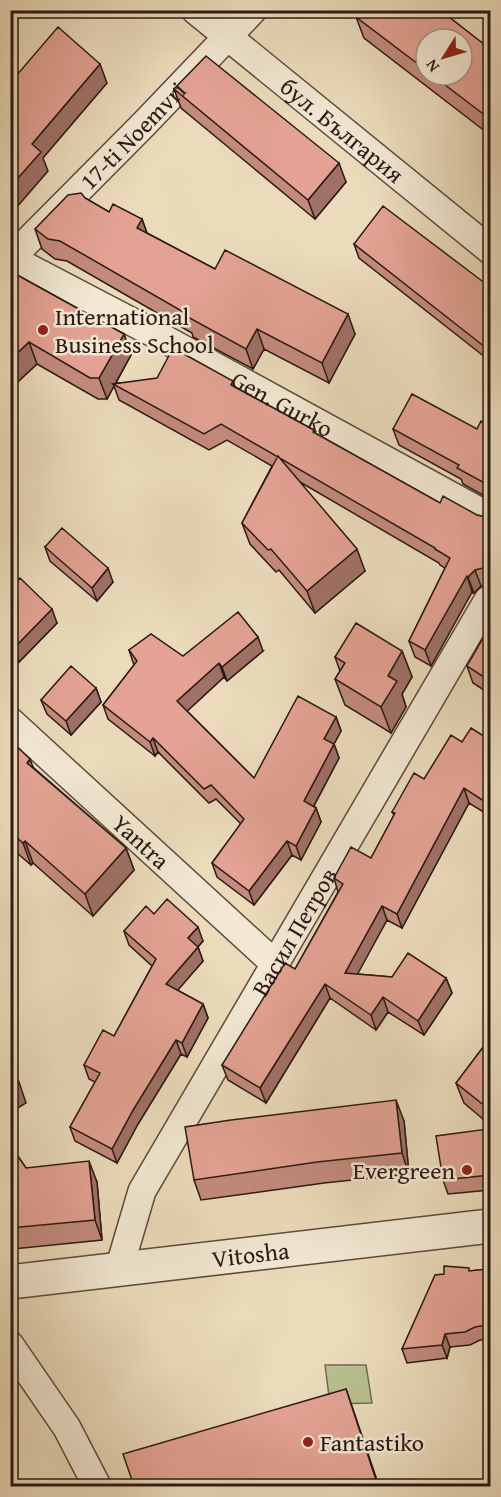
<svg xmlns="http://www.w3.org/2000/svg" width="501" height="1497" viewBox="0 0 501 1497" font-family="'Gentium Book Plus',serif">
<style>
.green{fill:#b8c08f;stroke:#726c50;stroke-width:1.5}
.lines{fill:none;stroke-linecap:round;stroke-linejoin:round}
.minor-casing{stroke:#5c4a3c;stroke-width:30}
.tertiary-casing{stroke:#5c4a3c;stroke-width:36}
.minor{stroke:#f2e8d3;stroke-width:27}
.tertiary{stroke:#f2e8d3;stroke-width:33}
.wall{fill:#c38b7e;stroke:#2c1912;stroke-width:1.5;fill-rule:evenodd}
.shaded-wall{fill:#9f7167;stroke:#2c1912;stroke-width:1.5}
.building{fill:#e3a293;stroke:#2c1912;stroke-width:1.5}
.poi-dot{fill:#8f2418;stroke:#f2e8d3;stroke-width:2}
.labels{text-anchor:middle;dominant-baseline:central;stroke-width:5;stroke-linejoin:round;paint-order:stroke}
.street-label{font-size:24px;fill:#2c1912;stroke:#f2e8d3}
.poi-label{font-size:24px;fill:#2c1912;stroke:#f2e8d3;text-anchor:start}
</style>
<rect width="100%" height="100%" fill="#ebdbbb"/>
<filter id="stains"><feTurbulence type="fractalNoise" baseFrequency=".00333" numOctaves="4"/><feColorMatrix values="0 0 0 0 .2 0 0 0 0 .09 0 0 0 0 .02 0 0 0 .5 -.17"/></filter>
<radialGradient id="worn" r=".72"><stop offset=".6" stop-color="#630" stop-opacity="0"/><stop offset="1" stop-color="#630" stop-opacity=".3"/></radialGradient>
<!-- green -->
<path class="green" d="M325 1365H366L372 1403 330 1404Z"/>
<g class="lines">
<!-- minor casing -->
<g class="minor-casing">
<g id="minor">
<path id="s1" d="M195 10 490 250"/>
<path id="s2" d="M10 258 161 337 490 517"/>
<path id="s3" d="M10 259 144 124 253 10"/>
<path id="s4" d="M10 721 274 963"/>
<path id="s5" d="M119 1269 142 1191 488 600"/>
<path d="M10 1345 67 1428 97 1486"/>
</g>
</g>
<!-- tertiary casing -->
<g class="tertiary-casing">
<g id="tertiary">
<path id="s6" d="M10 1282 490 1226"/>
</g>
</g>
<!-- minor -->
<use href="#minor" class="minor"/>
<!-- tertiary -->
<use href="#tertiary" class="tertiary"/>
</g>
<!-- wall -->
<path class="wall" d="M348 10H440L490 49V135L364 38 356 17ZM426 39 462 75H426Z
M174 89 346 182 315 219 181 108Z
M85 198 109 212 142 219 147 233 215 269 355 334 329 383 264 349 253 369 193 337 192 333 67 261 55 259 42 249 35 229Z
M354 244 490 287V361L359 258Z
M10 271 124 334 131 355 116 383 233 381 235 387 314 430 315 433 440 503 477 515 485 517 490 515V585L489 584 481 586 474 593 472 592 431 666 415 657 409 641 445 568 440 565 439 563 300 482 365 571 315 613 279 570 276 572 250 544 242 523 272 466 227 440 209 450 119 400 114 386 107 399H98L37 364 10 389Z
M490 426V499L463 484 461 479 399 445 393 429H477Z
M45 547 113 582 97 601 50 561Z
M10 589 57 623 19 662 10 654Z
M490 626V694L473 683 467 666Z
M129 650 183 656 263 651 227 681 224 677 187 711 254 778 336 717 341 731 334 744 339 758 314 806 316 808 321 822 301 860 292 855 254 905 217 877 212 863 241 824 216 799 209 803 158 752 155 756 108 719 103 705 134 665Z
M402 651 412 677 402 694 406 707 391 733 345 705 335 679 340 671 335 657Z
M96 688 101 702 71 735 47 714 41 700Z
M10 740 34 768 126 848 134 870 93 916 33 863 31 865 10 847Z
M490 740V816L469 803 402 928 387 920 357 974 392 977 446 978 452 993 424 1035 388 1012 376 1030 330 998 266 1103 228 1080 222 1065 295 969 338 892 334 878 371 858 394 815 392 812 424 779 462 742Z
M154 914 203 941 198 947 203 961 177 990 203 1004 208 1018 187 1057 181 1054 138 1124 117 1163 75 1141 70 1127 95 1082 89 1079 84 1065 114 1036 152 966 129 945 124 931Z
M490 1038V1125L464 1103 456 1083Z
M404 1121 409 1174 324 1183 201 1200 194 1180Z
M488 1129 490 1137V1190L448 1194 443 1180Z
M10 1145 26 1168 97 1182 102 1240 13 1249 10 1243Z
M488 1269 490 1276V1319L489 1320 490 1339 480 1340 470 1345 450 1347 447 1358 407 1363 402 1349 470 1271Z"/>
<!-- shaded-wall -->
<path class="shaded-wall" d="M100 64 107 83 43 158 48 171 10 215V187L32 144Z
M339 163 346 182 315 219 308 200Z
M142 219 149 239 137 228Z
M348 314 355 334 329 383 322 363Z
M257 329 264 349 253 369 246 349Z
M124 334 131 355 115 384H113L114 386 107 399 99 378Z
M29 342 37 364 10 389V360Z
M357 549 365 571 315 613 307 591Z
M108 568 113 582 97 601 92 588Z
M475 570 481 586 474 593 468 577Z
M467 576 472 592 431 666 425 650Z
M52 609 57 623 19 662 14 648Z
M258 637 263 651 227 681 222 667Z
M402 651 412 677 402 694 406 707 391 733 381 707 388 676Z
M219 663 224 677 183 715 177 701Z
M96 688 101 702 71 735 66 721Z
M336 717 341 731 329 753 324 739Z
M153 738 158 752 155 756 150 742Z
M334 744 339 758 309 815 304 801Z
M30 759 38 781 27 763Z
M464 788 469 803 402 928 397 914Z
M316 808 321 822 301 860 296 846Z
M25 841 33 863 31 865 23 843Z
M287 841 292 855 254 905 249 891Z
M126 848 134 870 93 916 85 894Z
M382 906 387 920 350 988 345 973Z
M198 927 203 941 193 952 188 938Z
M198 947 203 961 171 998 166 984Z
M446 978 452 993 424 1035 418 1021Z
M325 984 330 998 266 1103 260 1088Z
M383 997 388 1012 376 1030 371 1015Z
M203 1004 208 1018 187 1057 182 1043Z
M176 1040 181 1054 138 1124 117 1163 112 1149 133 1110Z
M19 1082 26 1103 10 1113V1088Z
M396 1100 404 1121 409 1174 402 1153Z
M89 1161 97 1182 102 1240 95 1220Z
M488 1269 490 1276V1301Z
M484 1306 489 1320 490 1336 487 1325Z
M445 1334 450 1347 447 1358 442 1345Z
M346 1389 354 1412 379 1486H378Z"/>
<!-- building -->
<path class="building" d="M361 10H440L490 49V119L432 75H462V39H426V70L356 17Z
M58 27 100 64 32 144 41 152 10 187V83Z
M206 56 339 163 308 200 174 89Z
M81 193 85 198 109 212 113 204 142 219 137 228 215 269 225 250 348 314 322 363 257 329 246 349 186 316 187 314 60 241 48 239 35 229 68 195Z
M383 206 490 287V351L354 244Z
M10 271 124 334 99 378H90L29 342 10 360Z
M173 348 233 381 231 385 314 430 313 432 440 503 443 496 477 515 485 517 490 515V571L483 568 475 570 468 577 467 576 425 650 409 641 450 558 435 549V548L221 424 204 434 113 384 157 378Z
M412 394 477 429 481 421 490 426V486L457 468 459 465 393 429Z
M278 456 357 549 307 591 271 549 268 550 242 523Z
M62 528 108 568 92 588 45 547Z
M20 578 52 609 14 648 10 645V589Z
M238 612 258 637 222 667 219 663 177 701 254 778 298 696 336 717 324 739 334 744 304 801 316 808 296 846 287 841 249 891 212 863 244 819 211 785 204 789 153 738 150 742 103 705 137 661 129 650 151 634 183 656Z
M356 623 402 651 388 676 397 681 381 707 335 679 345 663 335 657Z
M490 626V681L467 666Z
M71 666 96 688 66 721 41 700Z
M471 728 490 740V805L464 788 397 914 382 906 345 973 392 977 408 953 446 978 418 1021 383 997 371 1015 325 984 260 1088 222 1065 285 963 295 969 343 884 334 878 351 847 371 858 395 813 392 812 414 773 424 779 451 735 462 742Z
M10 740 30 759 27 763 126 848 85 894 25 841 23 843 10 832Z
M167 899 198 927 188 938 198 947 166 984 203 1004 182 1043 176 1040 133 1110 112 1149 70 1127 100 1073 84 1065 103 1030 114 1036 156 959 124 931 146 906 154 914Z
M490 1038V1110L456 1083Z
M10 1070 19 1082 10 1088Z
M396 1100 402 1153 317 1162 194 1180 185 1127 231 1120Z
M488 1129 490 1151V1175L443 1180 436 1136Z
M10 1145 26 1168 89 1161 95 1220 10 1228Z
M444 1266 469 1268V1271L488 1269 490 1306H484L487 1325 475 1327 465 1332 445 1334 442 1345 402 1349 435 1275 444 1274Z
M346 1389 378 1486H134L123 1454Z"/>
<!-- markers -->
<g class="poi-dot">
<circle cx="43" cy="330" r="6"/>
<circle cx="467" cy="1170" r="6"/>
<circle cx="308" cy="1442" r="6"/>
</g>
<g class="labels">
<!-- street labels -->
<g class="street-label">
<text stroke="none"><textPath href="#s1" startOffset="190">бул. България</textPath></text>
<text stroke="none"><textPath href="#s3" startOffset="174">17-ti Noemvri</textPath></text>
<text stroke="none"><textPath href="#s2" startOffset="309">Gen. Gurko</textPath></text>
<text stroke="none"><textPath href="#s4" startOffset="178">Yantra</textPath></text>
<text stroke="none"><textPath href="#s5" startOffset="382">Васил Петров</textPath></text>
<text stroke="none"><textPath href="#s6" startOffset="242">Vitosha</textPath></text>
</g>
<!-- poi labels -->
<g class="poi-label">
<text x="55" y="316">International<tspan x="55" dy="28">Business School</tspan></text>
<text x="455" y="1170" text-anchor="end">Evergreen</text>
<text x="320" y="1442">Fantastiko</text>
</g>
</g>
<!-- margin -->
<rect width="501" height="1497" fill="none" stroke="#ebdbbb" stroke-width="36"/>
<rect x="12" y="12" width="477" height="1473" fill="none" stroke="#2c1912" stroke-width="3"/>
<rect x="18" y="18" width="465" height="1461" fill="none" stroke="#2c1912" stroke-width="1.5"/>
<!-- north arrow -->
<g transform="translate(444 57) rotate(233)"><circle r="28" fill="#f2e8d3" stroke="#a39586" stroke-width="1.5"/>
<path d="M0-4.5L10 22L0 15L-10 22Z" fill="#8f2418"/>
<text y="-9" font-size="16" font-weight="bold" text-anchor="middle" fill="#2c1912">N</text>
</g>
<rect width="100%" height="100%" filter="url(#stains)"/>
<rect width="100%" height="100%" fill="url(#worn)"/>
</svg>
